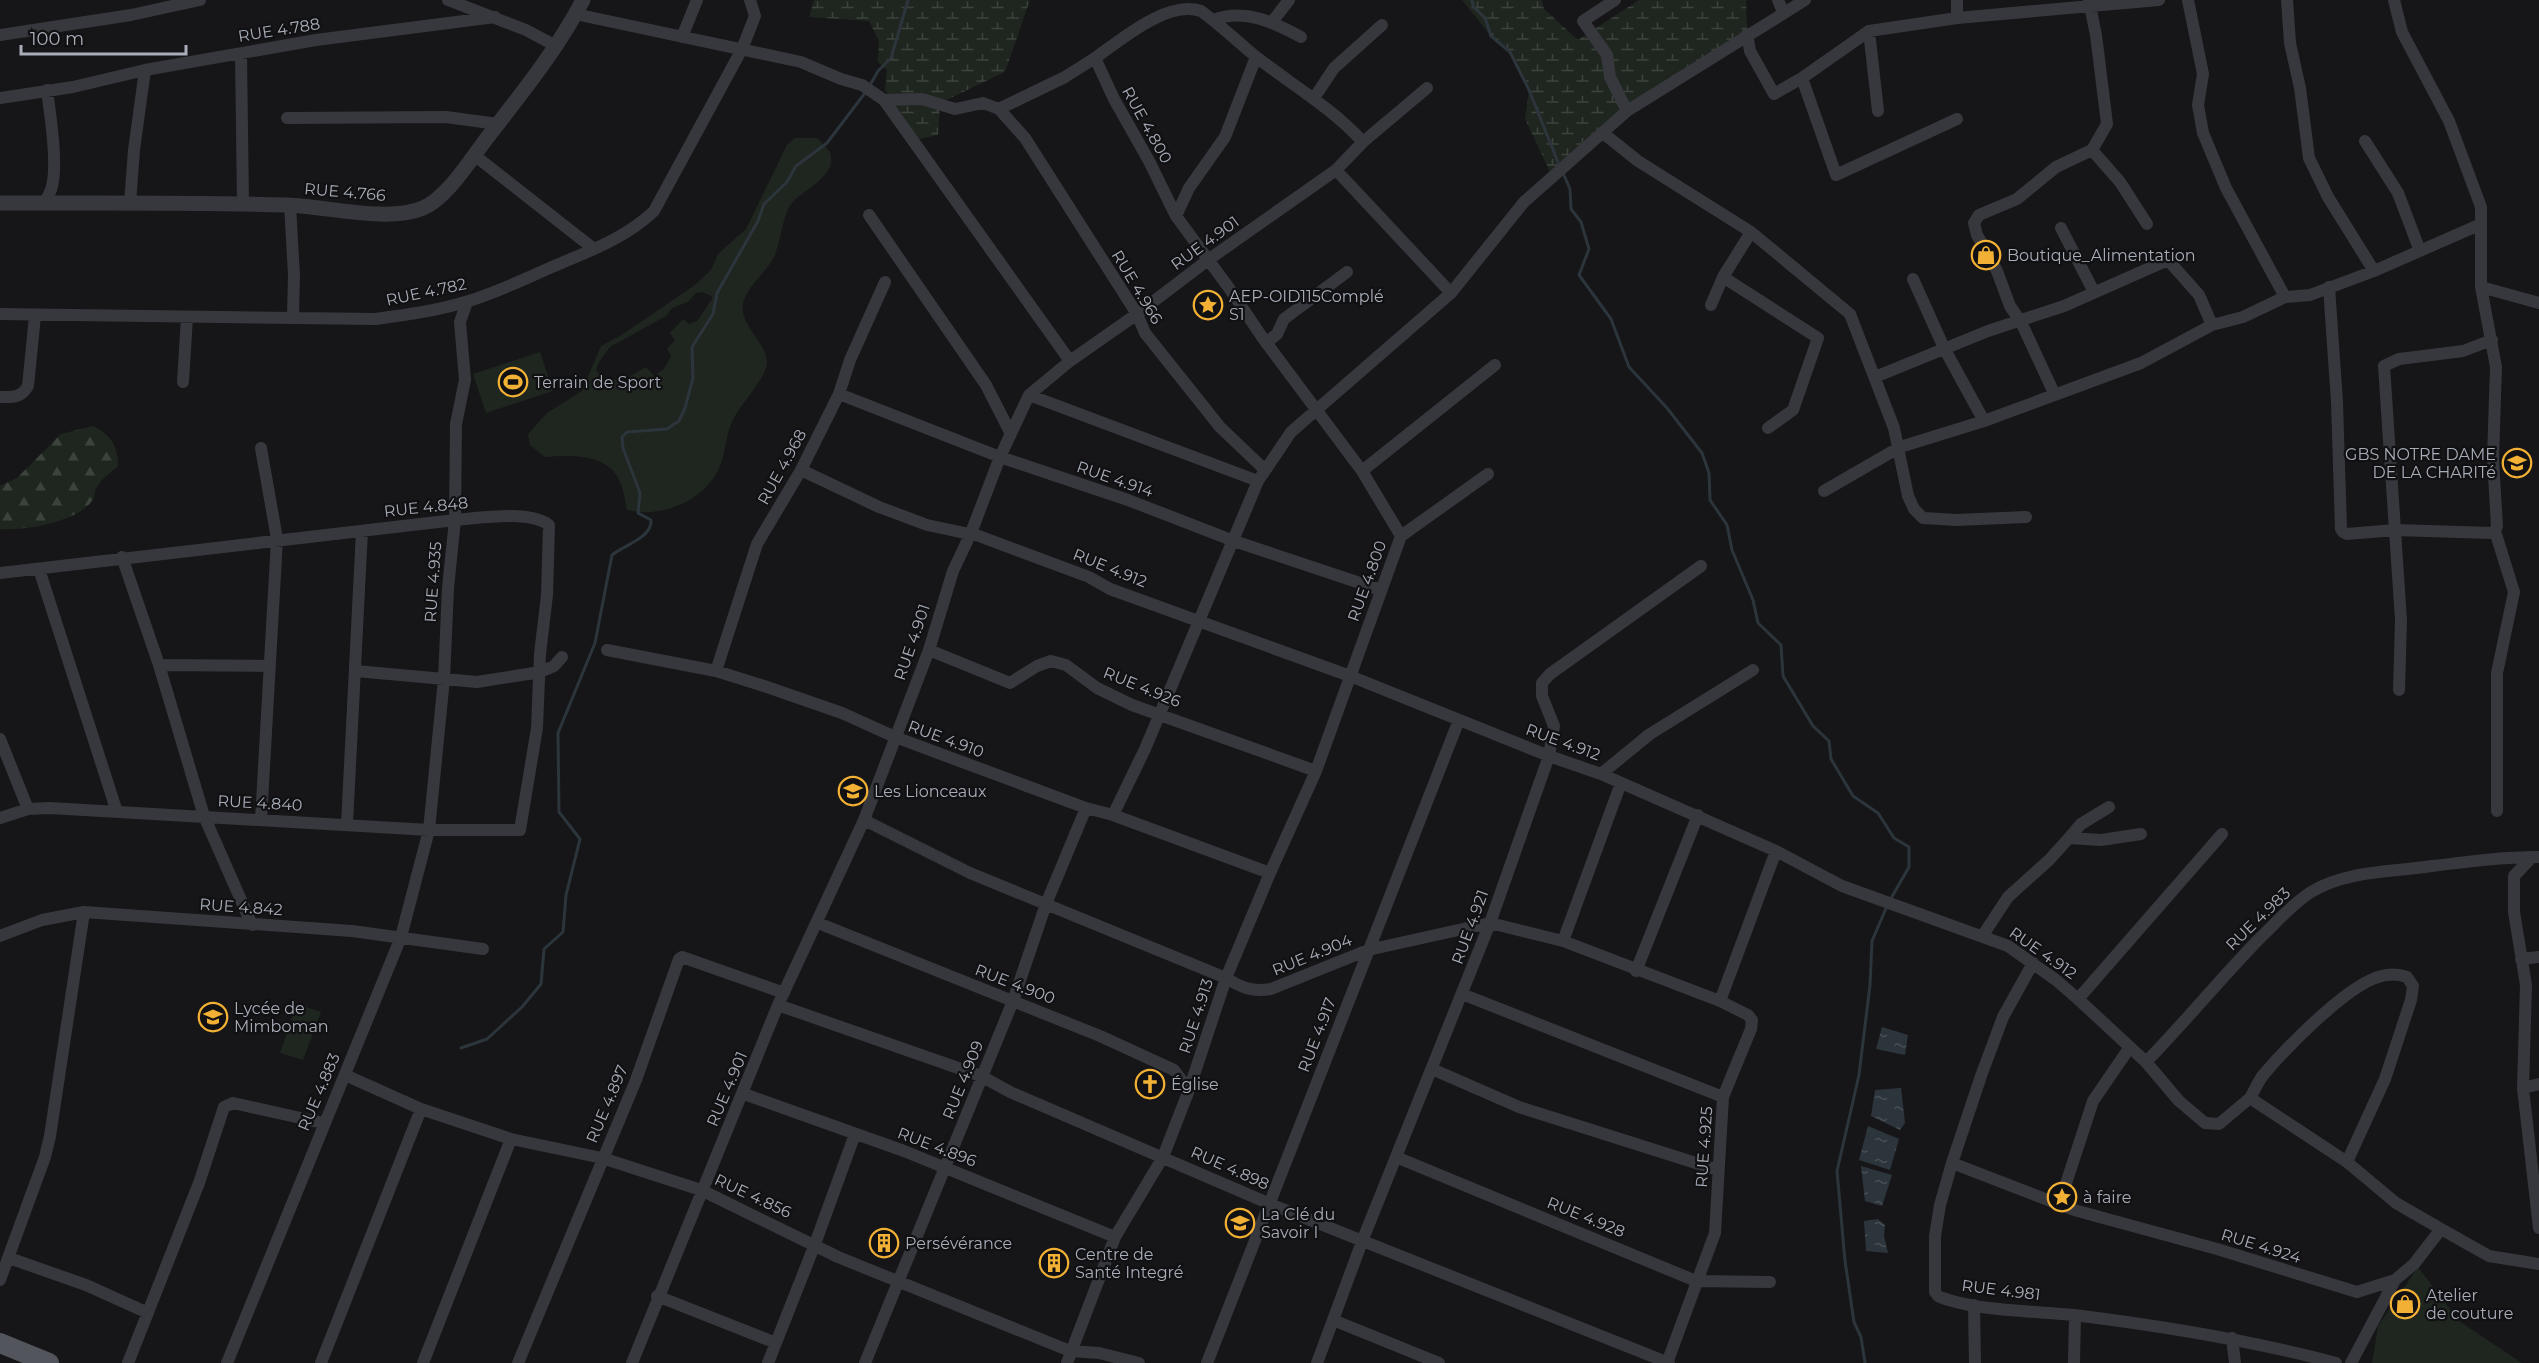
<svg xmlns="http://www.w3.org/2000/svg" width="2539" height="1363" viewBox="0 0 2539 1363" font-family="Montserrat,sans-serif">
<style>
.green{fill:#1e261f;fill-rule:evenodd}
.forest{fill:url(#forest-firs)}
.wetland{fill:url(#wetland-marsh)}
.water{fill:url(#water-ripples)}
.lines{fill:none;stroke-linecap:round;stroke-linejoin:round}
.stream{stroke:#2c353c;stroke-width:3}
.minor{stroke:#37383d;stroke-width:12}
.tertiary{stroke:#37383d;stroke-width:15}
.primary{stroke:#53555c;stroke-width:20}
.labels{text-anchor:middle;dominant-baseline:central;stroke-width:4.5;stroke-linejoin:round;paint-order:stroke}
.street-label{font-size:16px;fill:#a8adb8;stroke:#111113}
.poi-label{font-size:16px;fill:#a8adb8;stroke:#111113;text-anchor:start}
</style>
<defs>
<pattern id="forest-firs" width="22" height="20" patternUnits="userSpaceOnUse" patternTransform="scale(1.5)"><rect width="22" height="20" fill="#1e261f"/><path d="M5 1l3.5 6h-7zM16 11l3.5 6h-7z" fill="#3c433d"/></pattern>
<pattern id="wetland-marsh" width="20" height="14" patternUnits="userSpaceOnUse" patternTransform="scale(1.5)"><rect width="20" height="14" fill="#1e261f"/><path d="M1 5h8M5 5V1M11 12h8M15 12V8" fill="none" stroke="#3c433d"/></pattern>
<pattern id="water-ripples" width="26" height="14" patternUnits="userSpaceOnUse" patternTransform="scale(1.5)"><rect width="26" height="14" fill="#2c353c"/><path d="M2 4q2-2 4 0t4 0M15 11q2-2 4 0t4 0" fill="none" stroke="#485056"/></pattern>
</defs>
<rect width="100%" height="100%" fill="#161618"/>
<!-- green -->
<path class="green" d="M795 138H817C821 142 827 147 829 151 841 174 803 190 792 203 782 215 781 244 773 259 765 273 749 285 744 300 736 323 765 339 767 362 768 375 742 403 735 416 725 434 727 446 721 463 709 499 663 519 627 510 625 501 624 491 620 482 608 453 571 455 545 457L530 445 528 434 547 413 582 391 601 346 620 336 695 285 711 270 718 254 746 229 787 145ZM702 292 712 296V299L697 321 689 324 683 319 670 333 675 340 667 349 671 356 664 369 654 376 646 367 627 378 624 374 608 384 596 370 599 362 610 347 666 316 672 308 688 302 696 293Z
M540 352 553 391 486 413 473 374Z
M297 1004 321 1012 303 1060 280 1053Z
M2418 1267 2459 1321 2522 1363H2372L2378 1326Z"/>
<!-- forest -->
<path class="forest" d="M93 426C111 435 118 446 118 466 112 472 99 480 96 489 94 492 95 495 94 498 80 522 24 531 0 529V486L17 478 61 434Z"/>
<!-- wetland -->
<path class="wetland" d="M814 0H1030L1005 72 940 103 938 135 918 139 898 112 885 90 887 70 878 62 879 41 869 21 809 17Z
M1462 0H1542L1544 9 1578 40 1639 0H1746L1747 34 1604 134 1553 178 1525 119 1529 90 1510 52 1491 36Z"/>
<!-- water -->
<path class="water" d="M1882 1027 1908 1035 1905 1055 1876 1049Z
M1901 1088 1905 1123 1900 1130 1871 1116 1875 1090Z
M1868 1126 1899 1139 1890 1170 1859 1160Z
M1861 1166 1892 1175 1882 1206 1865 1201Z
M1878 1219 1885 1225 1884 1236 1888 1253 1866 1251 1864 1221Z"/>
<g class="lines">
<!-- stream -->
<path class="stream" d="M1472 0 1473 6 1485 18 1491 36 1510 52 1529 90 1560 167
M869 87 878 71 891 58 908 0
M1563 173 1570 189 1571 209 1581 222 1589 249 1579 275 1611 319 1629 367 1667 408 1702 453 1709 473 1710 500 1727 525 1732 550 1753 600 1758 623 1781 645 1783 676 1813 726 1829 741 1831 759 1853 796 1878 813 1894 838 1909 847V867L1890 900
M461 1048 487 1039 522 1007 541 984 544 949 563 932 566 895 580 839 559 812 558 733 595 643 612 555C624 545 652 538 651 520L638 513 640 493 623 448 622 437 627 432 667 429 679 421 685 408 693 378 692 347 713 314 717 293 758 221 764 204 787 182 796 166 827 143 865 93
M1865 1363 1861 1337 1854 1322 1845 1261 1837 1171 1859 1075 1870 985 1872 941 1887 906"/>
<!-- minor -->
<path class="minor" d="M448 0 526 30 556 46
M1615 0 1583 21 1607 55 1610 77 1627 111
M1778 0 1783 12
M2188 0 2203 74 2198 105 2203 133 2226 188 2285 297
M2287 0 2290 43 2300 88 2309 158 2328 197 2374 271
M2394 0 2402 32 2449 121 2481 207V287L2496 367 2493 459 2497 526 2495 531 2514 592 2497 673V811
M2089 1 2096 35 2107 124 2092 150 2120 182 2147 224
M575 14 801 62 841 79 862 85 884 100 922 99 955 109 983 103 999 109 1065 77 1095 58 1114 99 1149 161 1176 216 1229 288 1262 337 1362 471 1401 536 1316 771 1270 873 1226 978 1189 1090 1163 1157 1115 1237 1067 1363
M1957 18V0
M1213 20C1245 8 1273 22 1301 37
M1272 22 1289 0
M1869 31 1878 111
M1747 34 1750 51 1774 94 1802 78 1869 31 1957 18 2159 0
M0 35 131 15 200 0
M682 37 697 0
M241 54 243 204
M1095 58C1122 39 1167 0 1201 11 1220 25 1237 41 1255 56 1292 85 1331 107 1363 142
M1802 78 1836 175 1957 119
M0 98 73 87 145 70 316 40 495 17
M1314 98 1334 68 1382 25
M884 100 1070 361
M999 109 1025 138 1137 314 1145 333 1220 427 1264 469
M287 118 446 117 498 124
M1603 133 1638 161 1751 232 1850 314 1894 428 1908 496 1914 509 1923 518 1956 520 2026 517
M2365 141 2398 193 2420 251
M474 155 594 249
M1336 170 1451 293
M44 203C47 198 51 192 52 186 58 164 50 113 47 90
M130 203 134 150 145 70
M290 205 294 275 293 317
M869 215 986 385 1010 432
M1176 216 1189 188 1225 137 1256 57
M2061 228 2094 292
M1751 232 1723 277 1818 338 1793 410 1768 428
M1913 279 1944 348 1984 421
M2329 287 2337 402 2341 529 2343 532 2347 534 2395 530 2491 533 2495 531
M2481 287 2539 303
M1711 305 1723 277
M0 314 375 319C405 315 436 311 465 302 497 293 528 277 559 264 592 250 627 237 654 211L742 49 755 16 750 0
M1266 343 1277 334 1284 319 1347 272
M1875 377 1988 331 2064 306 2168 260 2199 295 2212 325
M183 382 187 317
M2054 393 2021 322 2010 306 1997 271 1977 235 1974 223 1979 215 2017 199 2056 167 2092 150
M839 394 1000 457 1128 500 1234 541 1381 590
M1029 395 1258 481
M0 397C13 397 21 398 28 386L35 316
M801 470 879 507 927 525 979 536 1089 577 1110 589 1350 676 1549 756 1601 774 1776 851 1842 886 2008 946 2056 980 2078 999 2146 1062 2179 1101 2205 1123 2219 1124 2250 1098 2347 1162 2396 1203 2441 1229
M1362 471 1495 365
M1824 491 1900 447 1984 421 2141 363 2212 325 2243 317 2285 297 2310 295 2374 271 2479 225
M1401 536 1488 474
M122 557 159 665 204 816 252 925
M39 569 117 812
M0 573 455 520C480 518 529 510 549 525L547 595 540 654 537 728 520 830H429L50 808 28 809 0 818
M607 650 716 671 764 686 842 713 895 737 1086 808 1113 815 1270 873
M929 650 1010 683 1037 666 1051 661 1066 665 1097 688 1132 705 1316 771
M159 665 270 666
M356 671 477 682 540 672 554 666 562 657
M716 671 757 544 801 470 839 394 850 360 885 282
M2399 690 2401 620 2384 366 2399 359 2463 351 2492 340
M0 739 28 809
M1601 774 1650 734 1753 670
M1113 815 1145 749 1258 481 1291 432 1451 293 1524 202 1627 111 1805 0
M261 820 277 539 261 448
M864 820 970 873 1226 978C1242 988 1252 992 1271 989L1368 950 1490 923 1563 941 1720 1001
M347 824 362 531
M2069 838 2081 824 2109 807
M2532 857 2514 876V912L2526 985 2523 1088 2539 1228
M818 923 1100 1036 1174 1070 1189 1090
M1983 935 2008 897 2049 860 2069 838 2101 840 2141 834
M0 936 42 920 84 912 352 931 483 949
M1563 941 1621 783
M2521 959 2539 957
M2033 963 2003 1017 1981 1076 1952 1163 1940 1205 1935 1236V1292L1938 1296C1971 1311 2037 1311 2074 1315 2163 1326 2250 1340 2336 1363
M1636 971 1698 815
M1462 994 1723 1097
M2078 999 2222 834
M778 1005 981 1076 1010 1092 1270 1204 1669 1363
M2146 1062C2185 1022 2221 978 2260 938 2276 923 2292 904 2311 892 2341 873 2382 872 2417 868 2457 863 2498 857 2539 857
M1432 1069 1519 1107 1718 1170
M345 1075 421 1109 511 1139 602 1158 701 1190 838 1257 1070 1351 1099 1353 1139 1363
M2523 1088 2539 1084
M744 1094 904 1151 1115 1237
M2250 1098C2255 1090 2258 1081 2264 1074 2288 1046 2342 991 2375 978 2386 974 2396 973 2407 977L2413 986 2411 1000 2385 1079 2347 1162
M1396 1157 1696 1281 1770 1282
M1952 1163 2074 1210 2217 1249 2357 1292 2395 1280 2414 1264 2441 1229 2489 1256 2539 1264
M2059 1205 2093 1101 2130 1047
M9 1258 86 1285 148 1313
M0 1280 45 1157 50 1136 84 912
M657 1296 776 1343
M1974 1305 1975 1363
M1333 1320 1439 1363
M2232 1338 2235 1363
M128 1363 199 1183 224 1107 233 1103 323 1123
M227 1363 401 937 429 830 444 679 448 588 455 520 456 424 465 380 460 322 467 302
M321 1363 421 1109
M423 1363 511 1139
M518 1363 636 1080 679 959 682 957 784 993
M632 1363 778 1005 864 820 929 650 953 571 971 533 1000 457 1029 395 1070 361 1137 314 1208 260 1336 170 1363 142 1427 88
M768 1363 815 1244 855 1134
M865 1363 1013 1001 1046 904 1086 808
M1207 1363 1459 720
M1317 1363 1363 1239 1490 923 1549 756 1554 726 1542 696V683L1550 674 1701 566
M1667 1363 1715 1233 1723 1097 1751 1029 1752 1020 1748 1015 1720 1001 1776 851
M2074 1363 2075 1315
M2351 1363 2395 1280"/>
<!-- tertiary -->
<path class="tertiary" d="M0 203C96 203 192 202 287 205 325 206 388 223 423 208 447 198 471 159 487 138 521 94 557 50 583 0"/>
<!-- primary -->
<path class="primary" d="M0 1343 49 1363"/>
</g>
<!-- icons -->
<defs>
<g id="shop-ring" transform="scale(1.5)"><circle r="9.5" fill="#111113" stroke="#f2b134" stroke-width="1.5"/><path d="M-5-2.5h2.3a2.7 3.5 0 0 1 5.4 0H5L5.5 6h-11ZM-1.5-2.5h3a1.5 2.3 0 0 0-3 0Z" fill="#f2b134"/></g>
<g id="sight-ring" transform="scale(1.5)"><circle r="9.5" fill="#111113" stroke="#f2b134" stroke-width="1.5"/><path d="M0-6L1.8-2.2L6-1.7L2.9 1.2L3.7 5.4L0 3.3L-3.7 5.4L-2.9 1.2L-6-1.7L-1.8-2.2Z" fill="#f2b134"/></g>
<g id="stadium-ring" transform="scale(1.5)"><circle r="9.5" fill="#111113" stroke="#f2b134" stroke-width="1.5"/><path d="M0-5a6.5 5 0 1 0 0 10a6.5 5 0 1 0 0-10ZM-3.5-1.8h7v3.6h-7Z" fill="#f2b134"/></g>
<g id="school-ring" transform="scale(1.5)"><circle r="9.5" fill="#111113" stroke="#f2b134" stroke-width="1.5"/><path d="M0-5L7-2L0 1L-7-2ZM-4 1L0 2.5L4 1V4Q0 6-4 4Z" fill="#f2b134"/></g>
<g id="church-ring" transform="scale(1.5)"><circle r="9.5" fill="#111113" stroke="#f2b134" stroke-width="1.5"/><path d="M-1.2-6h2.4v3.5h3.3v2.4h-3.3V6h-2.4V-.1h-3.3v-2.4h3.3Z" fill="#f2b134"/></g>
<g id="building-ring" transform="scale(1.5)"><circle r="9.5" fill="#111113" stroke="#f2b134" stroke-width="1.5"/><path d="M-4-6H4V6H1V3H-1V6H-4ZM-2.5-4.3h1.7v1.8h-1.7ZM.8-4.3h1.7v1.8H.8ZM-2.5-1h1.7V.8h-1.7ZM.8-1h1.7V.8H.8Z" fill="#f2b134"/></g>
</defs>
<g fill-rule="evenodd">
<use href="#shop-ring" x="1986" y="255"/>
<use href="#sight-ring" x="1208" y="305"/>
<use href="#stadium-ring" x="513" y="382"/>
<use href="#school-ring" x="2517" y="463"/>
<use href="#school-ring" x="853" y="791"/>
<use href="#school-ring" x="213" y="1017"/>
<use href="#church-ring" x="1150" y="1084"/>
<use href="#sight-ring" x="2062" y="1197"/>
<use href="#school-ring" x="1240" y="1223"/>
<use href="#building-ring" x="884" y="1243"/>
<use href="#building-ring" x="1054" y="1263"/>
<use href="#shop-ring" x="2405" y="1304"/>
</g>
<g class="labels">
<!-- street labels -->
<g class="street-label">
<text transform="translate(279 30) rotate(-9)">RUE 4.788</text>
<text transform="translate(1147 125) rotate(61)">RUE 4.800</text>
<text transform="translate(345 192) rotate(5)">RUE 4.766</text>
<text transform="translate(1205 243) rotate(-36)">RUE 4.901</text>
<text transform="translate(1137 287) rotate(59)">RUE 4.966</text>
<text transform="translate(426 292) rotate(-12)">RUE 4.782</text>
<text transform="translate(782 467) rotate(-61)">RUE 4.968</text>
<text transform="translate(1115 479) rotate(19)">RUE 4.914</text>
<text transform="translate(426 507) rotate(-6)">RUE 4.848</text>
<text transform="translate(1110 568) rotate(22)">RUE 4.912</text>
<text transform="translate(1367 581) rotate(-70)">RUE 4.800</text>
<text transform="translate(433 582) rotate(-86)">RUE 4.935</text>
<text transform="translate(912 642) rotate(-71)">RUE 4.901</text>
<text transform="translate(1142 687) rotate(22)">RUE 4.926</text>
<text transform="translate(946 739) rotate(20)">RUE 4.910</text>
<text transform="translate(1563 742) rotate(20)">RUE 4.912</text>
<text transform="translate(260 803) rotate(3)">RUE 4.840</text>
<text transform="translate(241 907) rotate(4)">RUE 4.842</text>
<text transform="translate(2258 919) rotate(-44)">RUE 4.983</text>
<text transform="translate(1470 927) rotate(-70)">RUE 4.921</text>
<text transform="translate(2043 953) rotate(35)">RUE 4.912</text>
<text transform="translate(1312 955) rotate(-22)">RUE 4.904</text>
<text transform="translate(1015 984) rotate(21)">RUE 4.900</text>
<text transform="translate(1196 1016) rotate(-72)">RUE 4.913</text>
<text transform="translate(1317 1035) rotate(-69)">RUE 4.917</text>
<text transform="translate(963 1080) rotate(-68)">RUE 4.909</text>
<text transform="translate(727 1089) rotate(-67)">RUE 4.901</text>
<text transform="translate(319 1092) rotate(-67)">RUE 4.883</text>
<text transform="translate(607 1104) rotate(-67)">RUE 4.897</text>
<text transform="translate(937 1147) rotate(21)">RUE 4.896</text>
<text transform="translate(1704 1147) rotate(-86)">RUE 4.925</text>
<text transform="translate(1230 1168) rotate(24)">RUE 4.898</text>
<text transform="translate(753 1196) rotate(25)">RUE 4.856</text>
<text transform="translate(1586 1217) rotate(22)">RUE 4.928</text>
<text transform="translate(2261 1246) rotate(17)">RUE 4.924</text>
<text transform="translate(2001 1290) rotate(7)">RUE 4.981</text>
</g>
<!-- poi labels -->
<g class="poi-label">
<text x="2007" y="255">Boutique_Alimentation</text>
<text x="1229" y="296">AEP-OID115Complé<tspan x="1229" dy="18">S1</tspan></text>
<text x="534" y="382">Terrain de Sport</text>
<text x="2496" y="454" text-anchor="end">GBS NOTRE DAME<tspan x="2496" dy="18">DE LA CHARITé</tspan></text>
<text x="874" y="791">Les Lionceaux</text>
<text x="234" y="1008">Lycée de<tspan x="234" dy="18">Mimboman</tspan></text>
<text x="1171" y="1084">Église</text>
<text x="2083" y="1197">à faire</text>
<text x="1261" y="1214">La Clé du<tspan x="1261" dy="18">Savoir I</tspan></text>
<text x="905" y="1243">Persévérance</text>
<text x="1075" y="1254">Centre de<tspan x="1075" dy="18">Santé Integré</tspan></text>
<text x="2426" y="1295">Atelier<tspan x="2426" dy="18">de couture</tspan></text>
</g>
</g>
<!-- scale -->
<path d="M21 45v9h165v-9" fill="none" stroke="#a8adb8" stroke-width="3"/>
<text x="30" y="45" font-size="18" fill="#a8adb8" stroke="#111113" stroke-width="4.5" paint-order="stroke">100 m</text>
</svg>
